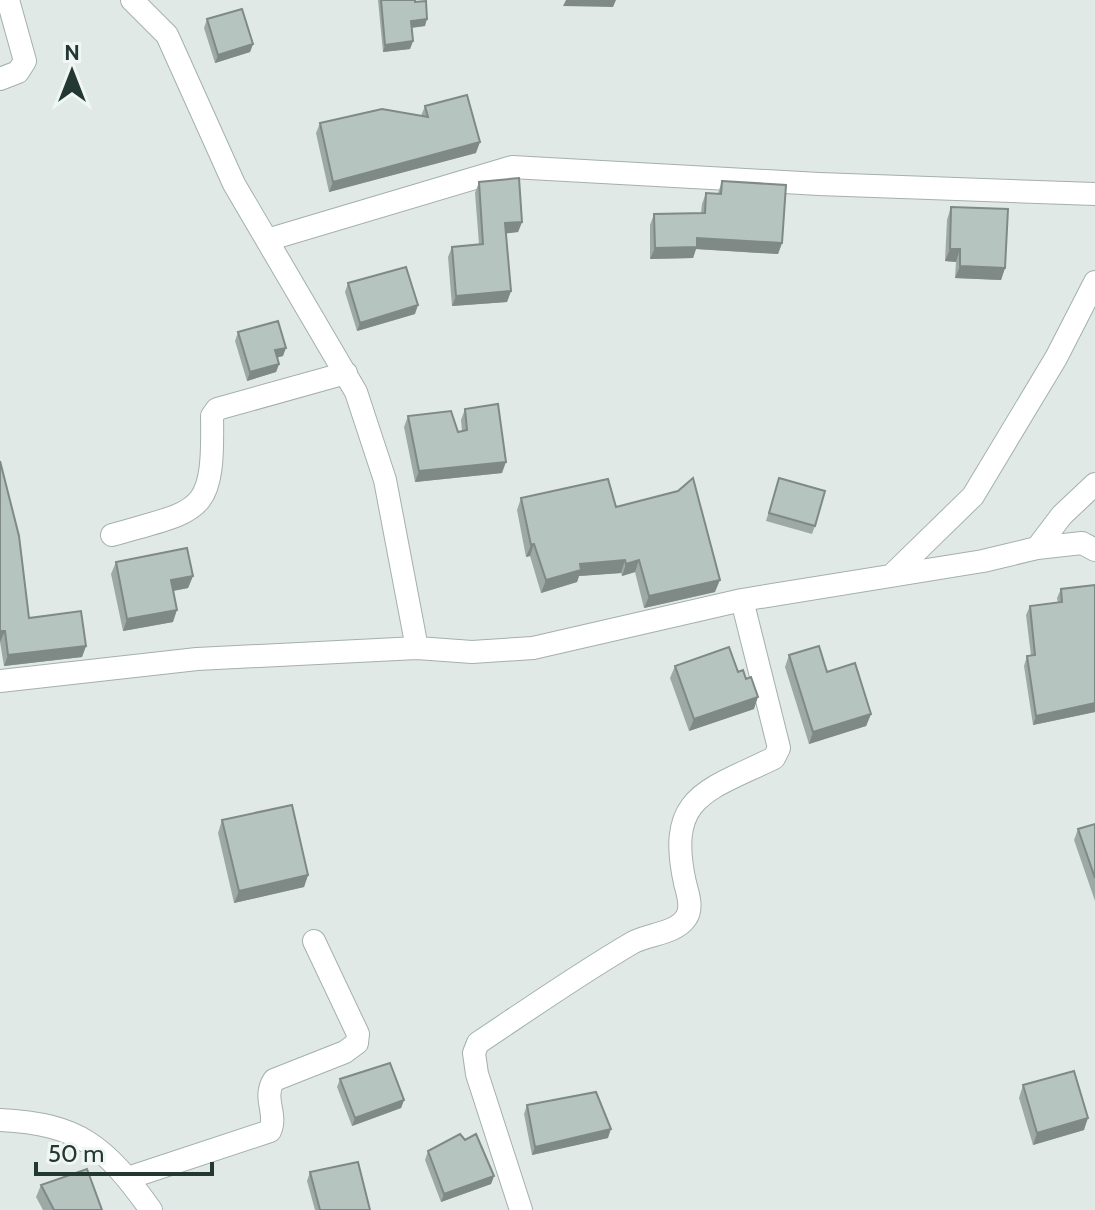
<svg xmlns="http://www.w3.org/2000/svg" width="1095" height="1210" viewBox="0 0 1095 1210" font-family="Cabin,sans-serif">
<style>
.lines{fill:none;stroke-linecap:round;stroke-linejoin:round}
.minor-casing{stroke:#a4b0ad;stroke-width:24}
.minor{stroke:#fff;stroke-width:22}
.wall{fill:#9da9a4}
.shaded-wall{fill:#7f8986}
.building{fill:#b6c4bf;stroke:#7f8986;stroke-width:2}
</style>
<rect width="100%" height="100%" fill="#e0e9e6"/>
<g class="lines">
<!-- minor casing -->
<g class="minor-casing">
<path id="minor" d="M132 0 167 35 234 184 356 392 385 480 417 648
M0 79 18 72 25 61 8 0
M267 240 512 167 819 184 1095 194
M112 535C202 509 214 516 212 416L217 409 346 373
M1037 548 1062 515 1095 484
M893 574 973 496 1056 358 1095 282
M0 681 197 659 417 648 472 652 533 648 742 600 983 561 1037 548 1082 543 1095 550
M0 1120C80 1124 105 1146 151 1210
M128 1178 270 1131C278 1114 262 1098 274 1080L345 1052 357 1043 358 1034 314 941
M521 1210 477 1074 474 1053 478 1043C529 1009 579 974 632 943 648 934 675 934 686 918 693 908 688 894 685 883 666 796 706 791 774 758L779 748 742 600"/>
</g>
<!-- minor -->
<use href="#minor" class="minor"/>
</g>
<!-- wall -->
<path class="wall" d="M378 0H415L425 26 412 28 413 41 410 49 383 52Z
M207 19 253 44 250 52 215 63 204 28Z
M425 106 476 153 329 192 316 133 320 123 421 116Z
M722 181 782 243 778 254 696 249 693 258 650 259V225L654 214 701 213 702 204 706 193H718Z
M479 182 522 222 518 232 506 233 511 291 507 302 452 306 448 257 452 247 479 244 475 193Z
M951 207 1005 268 1001 280 955 278 956 262 945 261 947 220Z
M348 283 415 314 357 331 345 292Z
M238 332 283 356 277 357 279 364 276 372 247 381 235 341Z
M465 409 502 473 415 482 404 427 408 416 458 432 462 431 461 420Z
M0 461 29 618 86 646 82 657 4 666 0 642Z
M779 478 815 526 812 534 766 521Z
M521 498 616 507 715 592 644 608 635 572 622 576 621 573 579 576 577 582 541 593 530 556 526 557 517 510Z
M116 562 193 576 188 588 173 591V622L123 631 111 574Z
M1095 585V712L1033 725 1024 666 1027 656H1031L1026 615 1030 606 1058 603 1057 598 1061 589Z
M789 655 827 672 871 714 866 726 809 744 785 667Z
M675 666 738 672 754 709 689 731 670 678Z
M222 820 308 875 304 887 234 903 218 833Z
M1095 824V901L1074 840 1078 829Z
M340 1079 404 1100 401 1108 352 1126 337 1087Z
M1023 1085 1084 1130 1033 1145 1019 1098Z
M527 1105 608 1138 532 1155 524 1114Z
M428 1151 494 1176 491 1184 441 1202 425 1160Z
M310 1172 370 1210H315L307 1181Z
M41 1185 102 1210H43L36 1197Z"/>
<!-- shaded-wall -->
<path class="shaded-wall" d="M566 0H616L613 7 563 6Z
M427 19 425 26 408 28 411 21Z
M413 41 410 49 383 52 385 45Z
M253 44 250 52 215 63 218 55Z
M480 142 476 153 329 192 333 182Z
M522 222 518 232 501 234 505 223Z
M697 238 782 243 778 254 696 249 693 258 650 259 655 248Z
M950 249H960L956 262 945 261Z
M960 266 1005 268 1001 280 955 278Z
M511 291 507 302 452 306 456 296Z
M418 305 415 314 357 331 360 323Z
M286 348 283 356 272 359 275 350Z
M279 364 276 372 247 381 250 372Z
M506 462 502 473 415 482 419 471Z
M534 544 530 556 526 557 531 545Z
M625 560 621 573 579 576 577 582 541 593 546 580 580 564Z
M639 560 635 572 622 576 626 564Z
M193 576 188 588 167 592 171 580Z
M720 580 715 592 644 608 649 596Z
M177 610 173 622 123 631 127 619Z
M0 631H5L0 642Z
M86 646 82 657 4 666 8 655Z
M758 697 754 709 689 731 694 719Z
M1095 703V712L1033 725 1036 716Z
M871 714 866 726 809 744 813 732Z
M308 875 304 887 234 903 239 891Z
M404 1100 401 1108 352 1126 355 1118Z
M1088 1118 1084 1130 1033 1145 1037 1133Z
M611 1129 608 1138 532 1155 535 1147Z
M494 1176 491 1184 441 1202 444 1194Z"/>
<!-- building -->
<path class="building" d="M381 0H415V2L426 1 427 19 411 21 413 41 385 45Z
M242 9 253 44 218 55 207 19Z
M467 95 480 142 333 182 320 123 382 109 428 117 425 106Z
M519 178 522 222 505 223 511 291 456 296 452 247 483 244 479 182Z
M722 181 786 185 782 243 697 238V247L655 248 654 214 705 213 706 193 721 194Z
M951 207 1008 209 1005 268 960 266V249H950Z
M406 267 418 305 360 323 348 283Z
M278 321 286 348 275 350 279 364 250 372 238 332Z
M498 404 506 462 419 471 408 416 451 411 458 432 467 430 465 409Z
M0 461 19 536 29 618 81 611 86 646 8 655 5 631H0Z
M693 478 720 580 649 596 639 560 626 564 625 560 580 564 581 570 546 580 534 544 531 545 521 498 608 479 616 507 678 491Z
M779 478 825 491 815 526 769 513Z
M187 548 193 576 171 580 177 610 127 619 116 562Z
M1095 585V703L1036 716 1027 656 1035 655 1030 606 1062 602 1061 589Z
M819 646 827 672 855 663 871 714 813 732 789 655Z
M729 647 738 672 743 670 746 679 751 677 758 697 694 719 675 666Z
M292 805 308 875 239 891 222 820Z
M1095 824V878L1078 829Z
M390 1063 404 1100 355 1118 340 1079Z
M1074 1071 1088 1118 1037 1133 1023 1085Z
M596 1092 611 1129 535 1147 527 1105Z
M460 1134 465 1140 476 1134 494 1176 444 1194 428 1151Z
M358 1162 370 1210H320L310 1172Z
M87 1169 102 1210H54L41 1185Z"/>
<!-- north arrow -->
<g transform="translate(72 72)" stroke="#f0f6f4" stroke-width="6" paint-order="stroke">
<path d="M0-6L14 30L0 20L-14 30Z" fill="#233833"/>
<text y="-12" font-size="22" font-weight="bold" text-anchor="middle" fill="#233833">N</text>
</g>
<!-- scale -->
<path d="M36 1162v12h176v-12" fill="none" stroke="#233833" stroke-width="4"/>
<text x="48" y="1162" font-size="24" fill="#233833" stroke="#f0f6f4" stroke-width="6" paint-order="stroke">50 m</text>
</svg>
